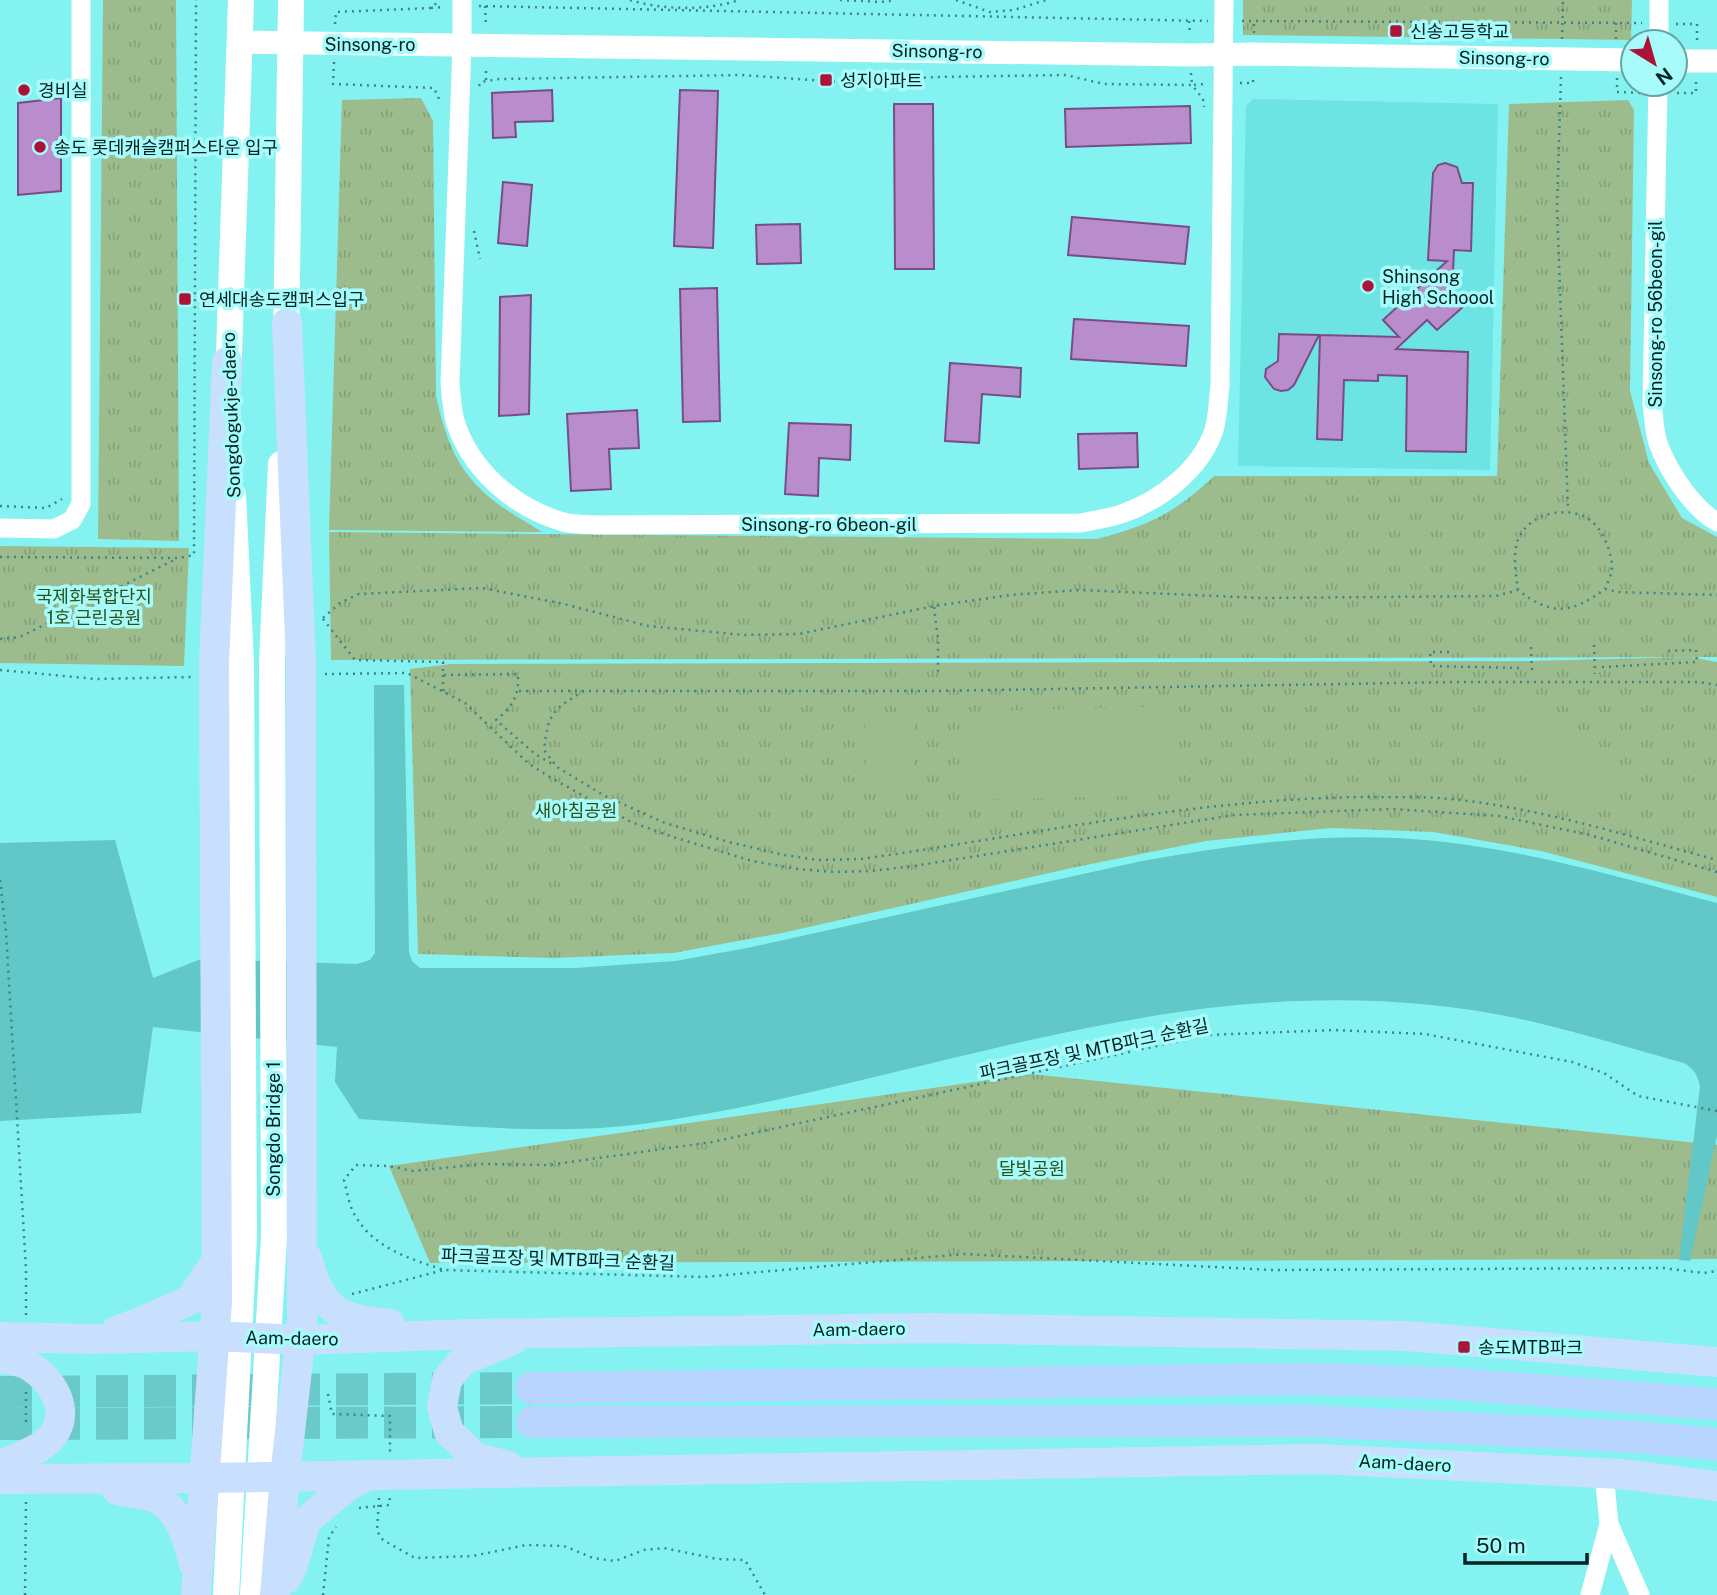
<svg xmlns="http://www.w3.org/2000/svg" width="1717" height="1595" viewBox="0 0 1717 1595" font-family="'Public Sans','Noto Sans KR',sans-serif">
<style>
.built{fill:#6ce4e4}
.grass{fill:url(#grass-tufts)}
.garden{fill:#9cbc8e}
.water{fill:#61c7c7}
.building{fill:#b98dcb;stroke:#764d87;stroke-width:2}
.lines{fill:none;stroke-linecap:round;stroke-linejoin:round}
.trunk-tunnel{stroke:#6ac9c9;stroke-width:32;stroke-dasharray:32 16;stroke-linecap:butt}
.path{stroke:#3f8586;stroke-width:2.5;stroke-dasharray:2 5;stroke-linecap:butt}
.minor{stroke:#fff;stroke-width:19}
.tertiary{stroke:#fff;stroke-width:23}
.secondary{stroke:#fff;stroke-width:26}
.primary{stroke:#c8dffe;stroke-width:30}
.trunk{stroke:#b6d4fe;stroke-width:32}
.poi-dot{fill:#ab1439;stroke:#a8fbfb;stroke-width:2.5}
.labels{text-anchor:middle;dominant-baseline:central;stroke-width:7;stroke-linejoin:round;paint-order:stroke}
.poi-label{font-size:18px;fill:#002324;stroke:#a8fbfb;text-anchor:start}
.street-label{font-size:18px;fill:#002324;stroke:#a8fbfb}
.park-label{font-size:18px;fill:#2c5215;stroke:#a8fbfb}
</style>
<defs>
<pattern id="grass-tufts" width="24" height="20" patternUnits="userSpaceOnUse" patternTransform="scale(1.75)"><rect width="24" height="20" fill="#9cbc8e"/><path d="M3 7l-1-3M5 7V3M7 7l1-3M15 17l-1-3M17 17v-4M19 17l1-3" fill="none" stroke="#85a17a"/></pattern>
</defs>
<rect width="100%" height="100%" fill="#85f2f2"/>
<!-- built -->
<path class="built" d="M1253 99 1498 104 1490 470 1238 466 1246 106Z"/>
<!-- grass -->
<path class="grass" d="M103 0H176L179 541 98 539Z
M1243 0H1632L1631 40 1243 35Z
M421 98 433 121 436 395C442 425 452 457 472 480 490 502 518 517 542 532L329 530 342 100Z
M1628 100 1634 110 1630 391 1649 463 1682 518 1717 537V657L331 660 329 532 1097 539C1149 525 1174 514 1214 476H1497L1509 104Z
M0 546 189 548 184 666 0 663Z
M1690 657 1717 662V897L1541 851 1433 832 1331 828 1206 841 1076 867 782 933 673 953 554 958 418 954 410 669 451 664 1528 661Z
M1030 1074 1717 1145V1259L430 1263 389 1166Z"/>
<!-- garden -->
<path class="garden" d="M1512 696H1524L1537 701C1555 717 1600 750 1610 768 1617 780 1613 795 1604 803 1593 814 1582 814 1569 808L1494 742C1486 720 1492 706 1512 696Z
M1170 706 1171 795 961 800 960 712Z
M913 713V794H866L865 714Z"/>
<!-- water -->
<path class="water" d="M374 685H404L409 952 412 961 420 968H575L675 961 747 948 1142 861C1225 846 1311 834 1395 838 1505 843 1611 875 1717 903V1136L1690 1261 1679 1260 1700 1086C1697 1074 1694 1069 1684 1063 1634 1049 1584 1034 1534 1022 1457 1004 1377 998 1299 1001 1075 1009 863 1094 642 1124 548 1136 453 1125 359 1119L335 1082 337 1047 153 1027 141 1113 0 1121V843L115 840 153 978 201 959 357 964 370 960 375 953Z"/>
<!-- building -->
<path class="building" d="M552 90 553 121 515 122 516 137 493 138 492 93Z
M680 90 718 91 713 248 674 246Z
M61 98V191L18 195V103Z
M894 104H933L934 269H895Z
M1190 106 1191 143 1066 147 1065 109Z
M1445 163 1457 167 1462 183H1473L1471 251 1454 250 1452 293 1464 306 1437 330 1427 320 1396 349 1468 352 1466 452 1406 451 1407 376 1378 375V381L1344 380 1342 440 1317 439 1320 335 1399 337 1383 320 1447 261 1428 260 1433 173 1438 165Z
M503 182 532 185 527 246 498 243Z
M1072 217 1189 227 1185 264 1068 255Z
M800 224 801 263 757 264 756 225Z
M717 288 720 421 683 422 680 289Z
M531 295 529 414 499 416 500 297Z
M1074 319 1189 326 1186 366 1071 359Z
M1279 334 1319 335 1294 385 1288 390 1281 391 1274 389 1265 377 1266 369 1278 361Z
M950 363 1021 368 1020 397 982 394 979 443 945 441Z
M637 410 639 448 609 449 611 489 571 491 567 414Z
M789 423 851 425 850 460 819 458 818 496 785 494Z
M1137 433 1138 467 1079 469 1078 434Z"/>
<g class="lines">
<!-- trunk-tunnel -->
<path class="trunk-tunnel" d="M0 1392 531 1388
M0 1424 532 1422"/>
<!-- path -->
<path class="path" d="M630 0C662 10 707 11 739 0
M840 0 881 2 896 0
M956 0 990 12 1014 10 1046 0
M479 6 1208 21
M485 6 486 27
M431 8 445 7
M1189 21 1190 35
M1242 21 1642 23
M1616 23V40
M335 24 336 12 431 8 440 0
M1676 24H1697V42
M1254 33V20
M1562 39 1563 0
M334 62 333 84 434 88 439 99
M1191 73 1192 85 1205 84
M1561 77 1557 207 1568 511
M1617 78V92L1642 93
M486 80V66
M1240 83H1253V75
M479 86 481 82 499 79 742 75 840 82 936 77 1066 75 1104 84 1192 85 1203 99 1204 107
M1677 93H1696V80
M474 231 480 259
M0 506 46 508 62 499
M0 557 179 558 194 555 196 0
M1518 590C1516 575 1513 557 1517 542 1527 513 1567 504 1590 520 1603 529 1612 553 1612 568 1612 575 1607 583 1605 589
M934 607 938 639V674
M323 618 340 603 359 594 482 588 564 604 648 626 744 635 799 634 934 606 1010 595 1080 590 1261 598 1496 596 1518 590C1552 616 1571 614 1605 589L1619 592 1717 595
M323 619 355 660 443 662V675L518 674C519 696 513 706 496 720L535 754 554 765
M0 639 20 637 176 559
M1594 645 1595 674
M1531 647 1532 673
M1449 652H1430L1431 666 1523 668
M1602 667 1697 662 1696 650 1665 651
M0 670 96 679 192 677
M325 674 407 673 465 703 529 764 553 779 631 822 673 837 752 861 798 869 834 872 871 871 914 866 1234 815 1392 809 1499 816 1590 835 1717 872
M443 691V675
M519 691H937L1456 682H1699L1717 685
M584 691C553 709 548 713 544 750L557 767 605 796 665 823 729 842 784 855 818 860 861 859C1032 835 1202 797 1375 797 1396 798 1418 796 1439 798 1531 805 1628 836 1717 860
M0 880 6 932 26 1269V1315
M1717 1111 1638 1096 1604 1073 1572 1062 1425 1034 1334 1030 1208 1035 712 1142 549 1165 482 1164 413 1171 389 1166 356 1165 344 1180C347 1191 349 1207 356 1217 375 1249 411 1259 444 1270L703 1277 964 1254 1273 1270 1662 1268 1704 1273 1717 1271
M352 1294 444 1270
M26 1392V1427
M328 1394 332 1414 390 1416V1452
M379 1498 377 1531 383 1540 415 1558 473 1556 526 1545 564 1546 593 1558 615 1561 644 1550 664 1548 717 1559 745 1560 765 1595
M359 1508 389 1505 390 1497
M25 1595 26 1500
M323 1595 329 1537 336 1527"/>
<!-- minor -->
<path class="minor" d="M462 0V44L450 383C451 395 452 409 455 421 470 469 512 506 560 521 571 525 585 524 597 525L1081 523C1095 520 1111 518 1124 513 1161 500 1201 469 1214 430 1218 417 1218 400 1220 386L1224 0
M1659 42V0
M1658 84 1652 404C1654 417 1654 431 1658 443 1667 469 1692 508 1717 522
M0 528 54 529 72 520 81 504V0
M1609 1524 1640 1595
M1590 1595 1609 1524 1604 1473"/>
<!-- tertiary -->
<path class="tertiary" d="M241 42 1191 55 1253 54 1633 60
M1675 61H1717"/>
<!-- secondary -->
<path class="secondary" d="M286 345 291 0
M228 383 241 0
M226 1595 244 1237 241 663 233 495
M253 1595 274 1237 272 662 281 464"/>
<!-- primary -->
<path class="primary" d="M307 1258C322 1311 337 1319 390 1324
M116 1331 148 1319 190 1300 216 1262
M0 1337 93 1339 215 1336 299 1340 473 1334 930 1328 1407 1336 1717 1362
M0 1358C10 1360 23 1361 31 1367 58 1384 74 1421 44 1444 32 1453 14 1459 0 1465
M508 1466 475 1457 449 1432 442 1407 447 1380 462 1361 513 1340
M0 1479 205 1478 1320 1459 1621 1474 1717 1486
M117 1490C129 1493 145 1493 156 1498 180 1510 188 1540 194 1564
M286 1579 293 1565 306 1521 345 1488 368 1475
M196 1595 217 1302 214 663 227 362
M275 1595 285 1476 302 1325 301 664 287 323"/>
<!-- trunk -->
<path class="trunk" d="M531 1388 1314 1379 1444 1383 1717 1404
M532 1422 1309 1421 1623 1436 1717 1444"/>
</g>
<!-- markers -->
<g class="poi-dot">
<rect x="1389" y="24" width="14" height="14" rx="3.5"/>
<rect x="819" y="73" width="14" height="14" rx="3.5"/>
<circle cx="24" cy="90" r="7"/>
<circle cx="40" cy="147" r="7"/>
<circle cx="1368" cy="286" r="7"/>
<rect x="178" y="292" width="14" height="14" rx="3.5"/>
<rect x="1457" y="1340" width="14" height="14" rx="3.5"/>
</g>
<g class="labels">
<!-- poi labels -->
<g class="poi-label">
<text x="1410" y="31">신송고등학교</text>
<text x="840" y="80">성지아파트</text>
<text x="38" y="90">경비실</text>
<text x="54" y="147">송도 롯데캐슬캠퍼스타운 입구</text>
<text x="1382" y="276">Shinsong<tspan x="1382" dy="21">High Schoool</tspan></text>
<text x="199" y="299">연세대송도캠퍼스입구</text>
<text x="1478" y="1347">송도MTB파크</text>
</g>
<!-- street labels -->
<g class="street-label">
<text x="370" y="44">Sinsong-ro</text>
<text transform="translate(937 51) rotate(1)">Sinsong-ro</text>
<text transform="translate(1504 58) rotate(1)">Sinsong-ro</text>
<text transform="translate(1655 314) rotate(-90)">Sinsong-ro 56beon-gil</text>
<text transform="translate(231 415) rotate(-92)">Songdogukje-daero</text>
<text x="829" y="524">Sinsong-ro 6beon-gil</text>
<text transform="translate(1094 1049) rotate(-12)">파크골프장 및 MTB파크 순환길</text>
<text transform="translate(273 1129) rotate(-90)">Songdo Bridge 1</text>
<text transform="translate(558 1259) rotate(2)">파크골프장 및 MTB파크 순환길</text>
<text transform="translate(859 1329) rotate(-1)">Aam-daero</text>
<text transform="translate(292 1338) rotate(1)">Aam-daero</text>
<text transform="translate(1405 1463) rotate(3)">Aam-daero</text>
</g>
<!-- park labels -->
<g class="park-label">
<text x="94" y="596">국제화복합단지<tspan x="94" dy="21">1호 근린공원</tspan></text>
<text x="576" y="810">새아침공원</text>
<text x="1032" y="1168">달빛공원</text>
</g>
</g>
<!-- north arrow -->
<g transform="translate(1654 63) rotate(143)"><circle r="33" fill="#a8fbfb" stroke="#65a5a5" stroke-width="2"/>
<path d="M0-5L12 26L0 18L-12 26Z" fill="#ab1439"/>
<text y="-10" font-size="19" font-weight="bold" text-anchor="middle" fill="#002324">N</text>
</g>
<!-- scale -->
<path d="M1465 1553v10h122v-10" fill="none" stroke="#002324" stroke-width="3.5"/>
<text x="1476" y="1553" font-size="21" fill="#002324" stroke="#a8fbfb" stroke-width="5" paint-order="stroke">50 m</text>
</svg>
